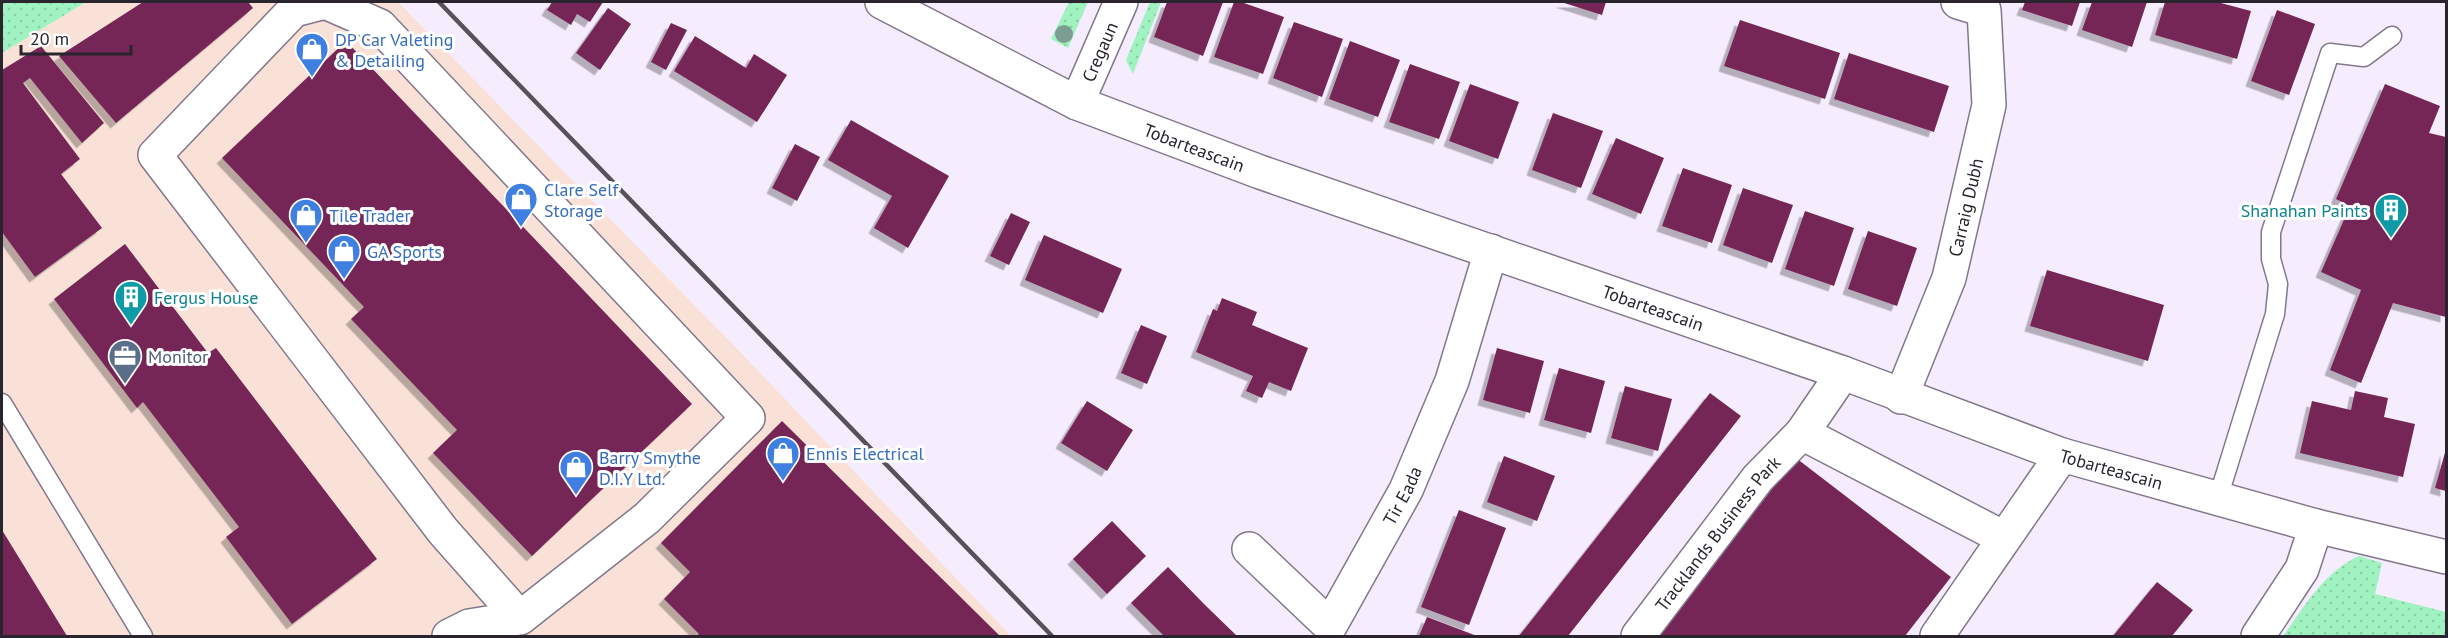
<svg xmlns="http://www.w3.org/2000/svg" width="2448" height="638" viewBox="0 0 2448 638" font-family="'PT Sans',sans-serif">
<style>
.commercial{fill:#f9e1d7}
.grass{fill:url(#grass-dots)}
.building{fill:#742856;filter:url(#shadow)}
.lines{fill:none;stroke-linecap:round;stroke-linejoin:round}
.lane-casing{stroke:#82788b;stroke-width:21}
.street-casing{stroke:#82788b;stroke-width:36}
.lane{stroke:#fff;stroke-width:18}
.street{stroke:#fff;stroke-width:33}
.rail{stroke:#57515c;stroke-width:4.5}
.tree{fill:#7b9d92}
.labels{text-anchor:middle;dominant-baseline:central;stroke-width:6;stroke-linejoin:round;paint-order:stroke}
.shop-label{font-size:18px;fill:#366cbe;stroke:#fff;text-anchor:start}
.street-label{font-size:18px;fill:#29242d;stroke:#fff}
.culture-label{font-size:18px;fill:#0d838f;stroke:#fff;text-anchor:end}
.service-label{font-size:18px;fill:#4e5e75;stroke:#fff;text-anchor:start}
</style>
<defs>
<pattern id="grass-dots" width="8" height="8" patternUnits="userSpaceOnUse" patternTransform="scale(1.5)"><rect width="8" height="8" fill="#a0f3c0"/><path d="M2 2h.1M6 6h.1" fill="none" stroke="#8ad0a5" stroke-width="1.8" stroke-linecap="round"/></pattern>
<filter id="shadow"><feDropShadow dx="-5.5" dy="5.5" stdDeviation="0" flood-color="#0004"/></filter>
</defs>
<rect width="100%" height="100%" fill="#f5ecfe"/>
<!-- commercial -->
<path class="commercial" d="M86 2H398L743 355 1011 636H2V53Z"/>
<!-- grass -->
<path class="grass" d="M2 2H86L2 53Z
M1069 2H1088L1068 48 1051 39Z
M1150 2H1161L1133 74 1126 60Z
M2359 556 2382 563 2375 594 2446 612V636H2283C2305 606 2324 572 2359 556Z"/>
<!-- building -->
<path class="building" d="M143 2H248L253 8 116 123 59 56Z
M552 2H603L590 22 577 14 571 25 547 10Z
M1167 2H1223L1203 56 1154 37Z
M1234 2H1241L1284 17 1263 74 1214 57Z
M1561 2H1606L1602 15Z
M2025 2H2080L2072 26 2022 10Z
M2092 2H2147L2132 47 2082 30Z
M2165 2H2217L2251 11 2237 59 2155 35Z
M608 8 631 24 600 70 576 53Z
M2277 10 2315 24 2289 95 2251 81Z
M1740 20 1840 53 1825 99 1724 66Z
M1294 22 1343 39 1322 97 1273 78Z
M671 23 687 30 666 70 651 62Z
M695 36 746 68 754 54 787 75 757 122 674 71Z
M346 41 692 404 532 556 433 453 457 430 351 319 364 307 222 158Z
M1350 41 1400 60 1378 117 1329 99Z
M41 46 104 123 82 143 30 78 23 83 80 159 61 174 102 228 35 277 2 232V70Z
M1849 53 1949 86 1934 132 1834 99Z
M1410 64 1460 82 1439 139 1389 122Z
M1470 84 1519 102 1498 159 1449 141Z
M2385 84 2440 106 2429 133 2446 137V317L2393 303 2361 383 2330 370 2361 290 2321 272 2350 206 2336 199Z
M1553 113 1603 131 1581 188 1532 170Z
M851 120 949 176 908 248 874 228 892 196 828 160Z
M1616 138 1664 158 1641 214 1592 194Z
M795 144 820 157 797 201 772 188Z
M1683 168 1732 185 1712 243 1662 226Z
M1743 188 1793 205 1772 263 1723 245Z
M1805 211 1854 228 1834 286 1785 269Z
M1011 213 1030 222 1009 265 990 256Z
M1868 231 1917 248 1897 306 1848 289Z
M1044 235 1122 269 1103 313 1025 280Z
M125 244 208 353 216 348 377 559 292 624 226 537 239 527 143 402 137 408 54 299Z
M2047 270 2164 305 2148 361 2030 326Z
M1222 298 1257 312 1252 325 1308 348 1291 391 1269 382 1262 398 1246 391 1253 376 1196 352 1213 309 1217 311Z
M1141 325 1167 336 1147 384 1121 373Z
M1497 348 1544 361 1530 413 1483 400Z
M1559 368 1605 381 1591 433 1544 420Z
M1625 386 1672 399 1658 451 1611 438Z
M2355 391 2388 398 2384 417 2415 424 2403 477 2300 453 2312 401 2351 410Z
M1710 393 1741 416 1568 636H1519Z
M1087 401 1133 430 1107 471 1061 443Z
M782 421 999 635 997 636H697L699 634 664 599 690 572 661 543Z
M2446 449V491L2435 488Z
M1504 456 1555 476 1537 521 1487 502Z
M1796 458 1951 577 1905 636H1659Z
M1459 510 1506 528 1469 625 1421 607Z
M1112 521 1146 556 1107 594 1073 559Z
M2 530 67 636H2Z
M1168 567 1204 604 1237 636H1164L1131 603Z
M2157 582 2193 610 2172 636H2113Z
M1427 617 1477 636H1419Z"/>
<g class="lines">
<!-- lane casing -->
<g class="lane-casing">
<path id="lane" d="M2 403 143 636
M2218 498 2275 314 2278 284 2271 259V232L2330 53 2364 57 2392 36"/>
</g>
<!-- street casing -->
<g class="street-casing">
<g id="street">
<path id="s1" d="M882 2 1077 103 1260 172 1843 373 2062 455 2316 526 2446 557"/>
<path id="s2" d="M1077 103 1121 2"/>
<path id="s3" d="M1901 397 1949 278 1989 105 1984 10 1958 2"/>
<path d="M1802 433 2004 538"/>
<path id="s4" d="M1249 549 1330 626 1406 490 1452 381 1491 251"/>
<path d="M449 636 469 626 520 618 647 518 748 418 380 26 325 2 294 10 155 155 443 531 520 618"/>
<path id="s5" d="M1638 636 1758 478 1802 433 1843 373"/>
<path d="M1937 636 2062 455"/>
<path d="M2258 636 2302 569 2316 526"/>
</g>
</g>
<!-- lane -->
<use href="#lane" class="lane"/>
<!-- street -->
<use href="#street" class="street"/>
<!-- rail -->
<path class="rail" d="M439 2 1052 636"/>
</g>
<!-- trees -->
<circle class="tree" cx="1064" cy="34" r="9"/>
<!-- icons -->
<defs>
<g id="shop-pin" transform="scale(1.725)"><path d="M0 17L-7.5 6A9.5 9.5 0 1 1 7.5 6Z" fill="#3f7fe0" stroke="#fff"/><path d="M-5-2.5h2.3a2.7 3.5 0 0 1 5.4 0H5L5.5 6h-11ZM-1.5-2.5h3a1.5 2.3 0 0 0-3 0Z" fill="#fff"/></g>
<g id="building-pin" transform="scale(1.725)"><path d="M0 17L-7.5 6A9.5 9.5 0 1 1 7.5 6Z" fill="#0f9aa8" stroke="#fff"/><path d="M-4-6H4V6H1V3H-1V6H-4ZM-2.5-4.3h1.7v1.8h-1.7ZM.8-4.3h1.7v1.8H.8ZM-2.5-1h1.7V.8h-1.7ZM.8-1h1.7V.8H.8Z" fill="#fff"/></g>
<g id="office-pin" transform="scale(1.725)"><path d="M0 17L-7.5 6A9.5 9.5 0 1 1 7.5 6Z" fill="#5c6f8a" stroke="#fff"/><path d="M-6-3h4V-5.5h4V-3h4V5H-6ZM-1-4.5V-3h2v-1.5ZM-6 0V1H6V0Z" fill="#fff"/></g>
</defs>
<g fill-rule="evenodd">
<use href="#shop-pin" x="312" y="49"/>
<use href="#shop-pin" x="521" y="199"/>
<use href="#building-pin" x="2391" y="210"/>
<use href="#shop-pin" x="306" y="215"/>
<use href="#shop-pin" x="344" y="251"/>
<use href="#building-pin" x="131" y="297"/>
<use href="#office-pin" x="125" y="356"/>
<use href="#shop-pin" x="783" y="453"/>
<use href="#shop-pin" x="576" y="467"/>
</g>
<g class="labels">
<!-- shop labels -->
<g class="shop-label">
<text x="335" y="39">DP Car Valeting<tspan x="335" dy="21">&amp; Detailing</tspan></text>
<text x="544" y="189">Clare Self<tspan x="544" dy="21">Storage</tspan></text>
<text x="329" y="215">Tile Trader</text>
<text x="367" y="251">GA Sports</text>
<text x="806" y="453">Ennis Electrical</text>
<text x="599" y="457">Barry Smythe<tspan x="599" dy="21">D.I.Y Ltd.</tspan></text>
</g>
<!-- street labels -->
<g class="street-label">
<text stroke="none"><textPath href="#s2" startOffset="56">Cregaun</textPath></text>
<text stroke="none"><textPath href="#s1" startOffset="345">Tobarteascain</textPath></text>
<text stroke="none"><textPath href="#s3" startOffset="201">Carraig Dubh</textPath></text>
<text stroke="none"><textPath href="#s1" startOffset="831">Tobarteascain</textPath></text>
<text stroke="none"><textPath href="#s1" startOffset="1317">Tobarteascain</textPath></text>
<text stroke="none"><textPath href="#s4" startOffset="261">Tir Eada</textPath></text>
<text stroke="none"><textPath href="#s5" startOffset="130">Tracklands Business Park</textPath></text>
</g>
<!-- culture labels -->
<g class="culture-label">
<text x="2368" y="210">Shanahan Paints</text>
<text x="154" y="297" text-anchor="start">Fergus House</text>
</g>
<!-- service labels -->
<g class="service-label">
<text x="148" y="356">Monitor</text>
</g>
</g>
<!-- border -->
<rect width="2448" height="638" fill="none" stroke="#29242d" stroke-width="6"/>
<!-- scale -->
<path d="M21 45v9h110v-9" fill="none" stroke="#29242d" stroke-width="3"/>
<text x="30" y="45" font-size="18" fill="#29242d" stroke="#ffffff" stroke-width="4.5" paint-order="stroke">20 m</text>
</svg>
